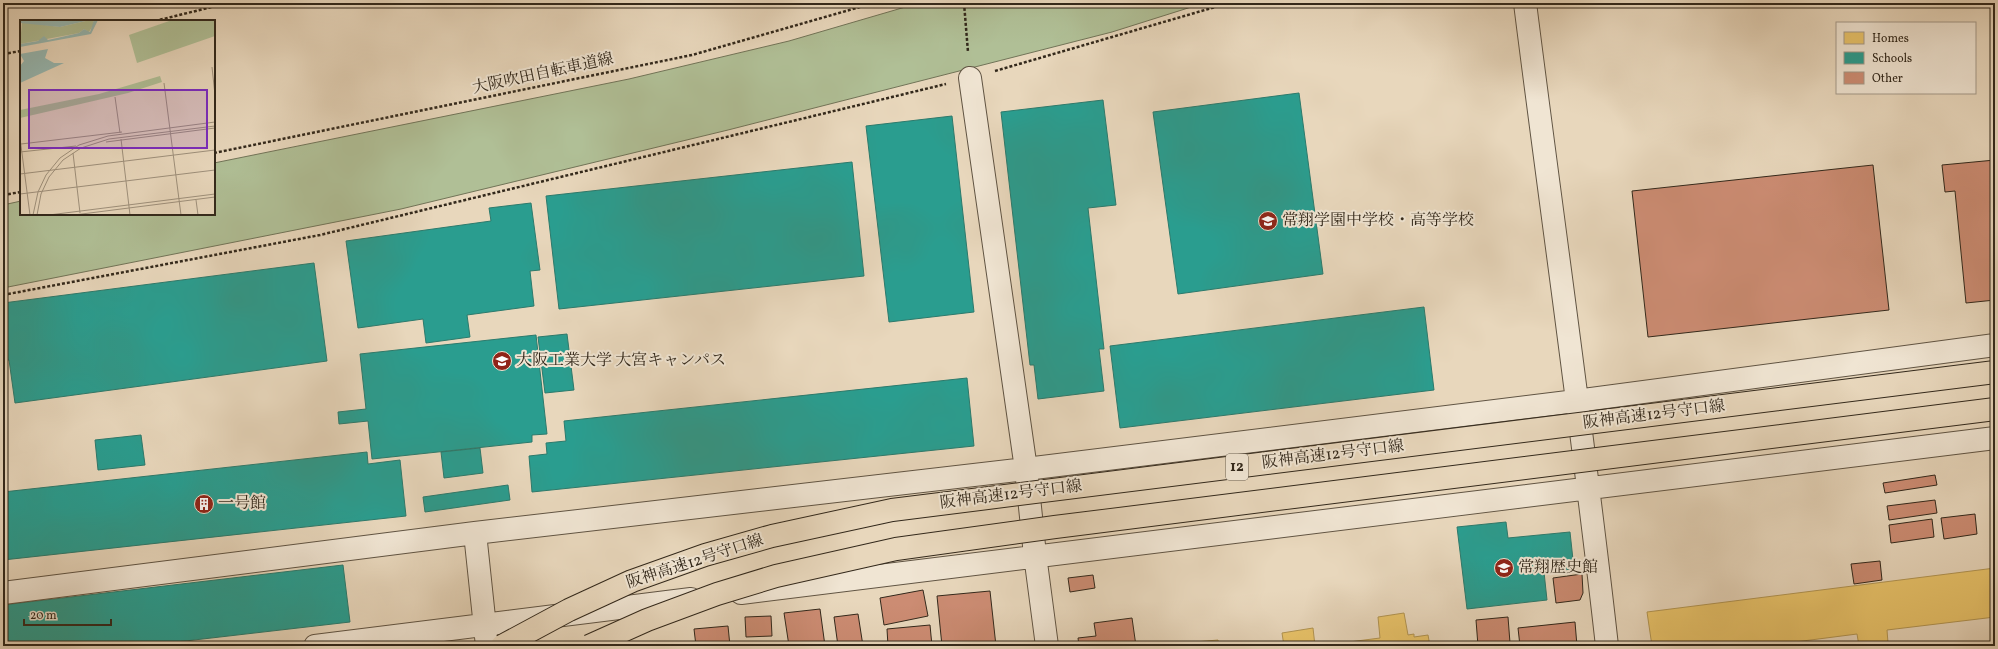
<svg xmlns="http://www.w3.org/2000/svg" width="1998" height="649" viewBox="0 0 1998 649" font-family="Vollkorn,'Noto Serif JP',serif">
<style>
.green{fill:#b0bf96;stroke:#717458}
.homes{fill:#e9c46a;stroke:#b29552}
.schools{fill:#2a9d8f;stroke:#2c7a6c}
.building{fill:#cc8c73;stroke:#32281b}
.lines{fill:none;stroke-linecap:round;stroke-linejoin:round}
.minor-casing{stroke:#605443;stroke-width:24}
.path{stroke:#32281b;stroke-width:2.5;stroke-dasharray:3 2;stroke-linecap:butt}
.minor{stroke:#f0e5d3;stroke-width:22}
.motorway-bridge-casing{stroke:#32281b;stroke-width:24;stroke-linecap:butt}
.motorway-bridge{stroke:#e8d7bc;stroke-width:22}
.labels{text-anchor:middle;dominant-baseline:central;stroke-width:4;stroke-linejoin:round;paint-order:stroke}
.shield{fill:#f0e5d3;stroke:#6b6152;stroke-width:1}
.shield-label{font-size:15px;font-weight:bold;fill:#32281b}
.street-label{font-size:16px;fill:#32281b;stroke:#f0e5d3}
.poi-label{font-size:16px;fill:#32281b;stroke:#f0e5d3;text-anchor:start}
.inset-road{fill:none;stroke:#9f917c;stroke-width:1}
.view{fill:#7b2cbf;fill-opacity:0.15;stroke:#7b2cbf;stroke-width:2}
.inset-edge{fill:none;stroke:#32281b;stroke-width:2}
</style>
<rect width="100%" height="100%" fill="#e8d7bc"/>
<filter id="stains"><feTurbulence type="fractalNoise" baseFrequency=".005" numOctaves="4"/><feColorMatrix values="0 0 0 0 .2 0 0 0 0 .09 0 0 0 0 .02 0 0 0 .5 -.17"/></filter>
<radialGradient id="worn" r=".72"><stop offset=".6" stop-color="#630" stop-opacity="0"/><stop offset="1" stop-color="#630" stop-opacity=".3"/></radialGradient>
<!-- green -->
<path class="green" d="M919 3H1204L1112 32 728 130 401 209 3 288V205L21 201V214H214V163L629 79 789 41Z"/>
<!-- homes -->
<path class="homes" d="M1995 568V617L1887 630 1888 643 1859 646 1857 634 1764 646H1652L1647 612Z
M1404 613 1408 635 1414 634V637L1428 635 1430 646H1318L1380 638 1378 617Z
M1313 628 1315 646H1284L1282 633Z
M1218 640 1219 646H1195V642Z"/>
<!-- schools -->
<path class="schools" d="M1299 93 1323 274 1178 294 1153 112Z
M1103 100 1116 205 1088 208 1104 349H1099L1104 391 1038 399 1034 365H1030L1001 112Z
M952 116 974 312 889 322 866 126Z
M852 162 864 276 559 309 546 196Z
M531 203 540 270 530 271 534 306 467 315 470 337 426 343 423 319 358 328 346 241 491 221 489 208Z
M314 263 327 361 15 403 9 360H3V303Z
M1424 307 1434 390 1120 428 1110 346Z
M567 334 574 390 545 393 538 337Z
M536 335 547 434 532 435V442L372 459 368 421 339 424 338 412 366 409 360 354Z
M967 378 974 446 532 492 529 456 547 454 546 443 566 441 564 421Z
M141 435 145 465 98 470 95 440Z
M480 448 483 473 444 478 441 452Z
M367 452 368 464 400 460 406 516 3 560V492Z
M508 485 510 500 425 512 423 497Z
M1506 522 1508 538 1570 532 1574 569 1544 572 1547 600 1467 609 1457 527Z
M343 565 350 622 142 646H3V605Z"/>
<!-- building -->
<path class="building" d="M1995 160V300L1966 303 1955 191 1945 192 1942 165Z
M1873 165 1889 310 1648 337 1632 191Z
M1935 475 1937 485 1885 493 1883 483Z
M1935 500 1937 513 1889 520 1887 506Z
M1975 514 1977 534 1944 539 1941 518Z
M1932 519 1934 537 1891 543 1889 525Z
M1880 561 1882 580 1854 584 1851 564Z
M1582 574 1583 593 1580 600 1556 603 1553 578Z
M1093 575 1095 588 1070 592 1068 578Z
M923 590 928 616 884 625 880 598Z
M990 591 996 646H942L937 596Z
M820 609 825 646H789L784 613Z
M858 614 863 646H838L834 617Z
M771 616 772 636 746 637 745 617Z
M1508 617 1510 643 1478 646 1476 620Z
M1132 618 1136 646H1079L1078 638 1096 636 1094 623Z
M1575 622 1577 646H1520L1518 628Z
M930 625 932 646H888L887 629Z
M728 626 730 646H696L694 629Z"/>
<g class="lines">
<!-- minor casing -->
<g class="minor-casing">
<path id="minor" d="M1525 3C1552 217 1583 431 1607 646
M970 78 1026 469 1035 555 1047 646
M475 533 487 646
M3 593 475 533 1026 469 1576 401 1995 345
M741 593 1995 438
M315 646 691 599"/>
</g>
<!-- path -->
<path class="path" d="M964 3 968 52
M155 21 228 3
M3 54 21 51
M995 71 1229 3
M214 153 692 55 874 3
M3 195 21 192
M3 295 320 235 946 84"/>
<!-- minor -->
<use href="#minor" class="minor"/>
<!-- motorway-bridge casing -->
<g class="motorway-bridge-casing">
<path id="motorway-bridge" d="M502 646 569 610 632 581 705 555 772 536 892 510 1995 372
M589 646 647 620 717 594 776 576 896 549 1055 527 1995 409"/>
</g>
<!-- motorway-bridge -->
<use href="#motorway-bridge" class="motorway-bridge"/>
</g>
<!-- icons -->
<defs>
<g id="school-disc" transform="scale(1)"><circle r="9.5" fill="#8f2418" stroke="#f0e5d3"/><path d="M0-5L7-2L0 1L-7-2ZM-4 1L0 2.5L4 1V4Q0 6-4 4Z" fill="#fff"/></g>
<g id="university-disc" transform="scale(1)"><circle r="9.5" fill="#8f2418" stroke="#f0e5d3"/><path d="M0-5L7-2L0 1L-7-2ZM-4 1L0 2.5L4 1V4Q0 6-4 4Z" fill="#fff"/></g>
<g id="building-disc" transform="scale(1)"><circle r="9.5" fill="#8f2418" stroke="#f0e5d3"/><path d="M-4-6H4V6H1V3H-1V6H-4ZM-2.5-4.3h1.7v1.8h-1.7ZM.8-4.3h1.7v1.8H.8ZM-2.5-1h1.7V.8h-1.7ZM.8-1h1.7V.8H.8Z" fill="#fff"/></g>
</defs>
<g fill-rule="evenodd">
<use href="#school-disc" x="1268" y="221"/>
<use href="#university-disc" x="502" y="361"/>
<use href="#building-disc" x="204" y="504"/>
<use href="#university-disc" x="1504" y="568"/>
</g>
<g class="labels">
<!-- shield labels -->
<rect class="shield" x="1226" y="454" width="22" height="26" rx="3"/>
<g class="shield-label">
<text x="1237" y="467">12</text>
</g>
<!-- street labels -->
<g class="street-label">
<text transform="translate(543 74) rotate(-12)">大阪吹田自転車道線</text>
<text transform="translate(1654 415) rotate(-7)">阪神高速12号守口線</text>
<text transform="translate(1333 455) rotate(-7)">阪神高速12号守口線</text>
<text transform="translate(1011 495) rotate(-7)">阪神高速12号守口線</text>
<text transform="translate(695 562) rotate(-18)">阪神高速12号守口線</text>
</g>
<!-- poi labels -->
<g class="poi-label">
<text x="1282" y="221">常翔学園中学校・高等学校</text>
<text x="516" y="361">大阪工業大学 大宮キャンパス</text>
<text x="218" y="504">一号館</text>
<text x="1518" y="568">常翔歴史館</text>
</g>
</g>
<!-- overview -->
<g transform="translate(20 20)">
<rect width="195" height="195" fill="#e8d7bc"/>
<path d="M70 0 75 2 69 12 64 9 59 13 0 24 2 2 40 7ZM152 0H195V16L117 43 109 15ZM140 56 142 62 108 73 0 98V90L79 74Z" fill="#b0bf96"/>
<path d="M0 0H70L40 7 0 3ZM74 0H78L71 14 0 27V24L18 21 24 16 28 20 59 13 64 9 70 12ZM28 29 25 38 34 43H44L0 63V46L4 41 0 34Z" fill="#97b9b3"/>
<path class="inset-road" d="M192 47 195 75M144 63 161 195M95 77 100 113M0 118 10 195M101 119 110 195M86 122 195 108M1 124 102 112M0 132 56 126M53 133 60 193M0 154 195 130M0 174 195 150M176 180 178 195M13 195 18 172 26 155 40 138 59 125 88 116 195 102M17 195 21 174 29 157 43 140 61 128 89 119 195 106M29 195 195 174M54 195 195 177"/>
<path class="view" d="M9 70H187V128H9Z"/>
<rect width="195" height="195" class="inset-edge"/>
</g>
<!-- margin -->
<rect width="1998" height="649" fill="none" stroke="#e8d7bc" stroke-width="16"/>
<rect x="4" y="4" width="1990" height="641" fill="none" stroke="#32281b" stroke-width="2"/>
<rect x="8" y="8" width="1982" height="633" fill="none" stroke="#32281b"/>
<!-- legend -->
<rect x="1836" y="22" width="140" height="72" fill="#f0e5d3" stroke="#a49989"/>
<rect x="1844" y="32" width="20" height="12" fill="#e9c46a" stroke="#a49989"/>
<text x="1872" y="42" font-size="12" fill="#32281b">Homes</text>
<rect x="1844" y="52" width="20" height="12" fill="#2a9d8f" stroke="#a49989"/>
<text x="1872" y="62" font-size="12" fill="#32281b">Schools</text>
<rect x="1844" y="72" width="20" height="12" fill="#cc8c73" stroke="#a49989"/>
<text x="1872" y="82" font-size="12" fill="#32281b">Other</text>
<!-- scale -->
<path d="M24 619v6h87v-6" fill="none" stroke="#32281b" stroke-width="2"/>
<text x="30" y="619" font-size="12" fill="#32281b" stroke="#f0e5d3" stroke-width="3" paint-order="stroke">20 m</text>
<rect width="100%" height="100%" filter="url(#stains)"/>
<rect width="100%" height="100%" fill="url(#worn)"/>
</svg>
